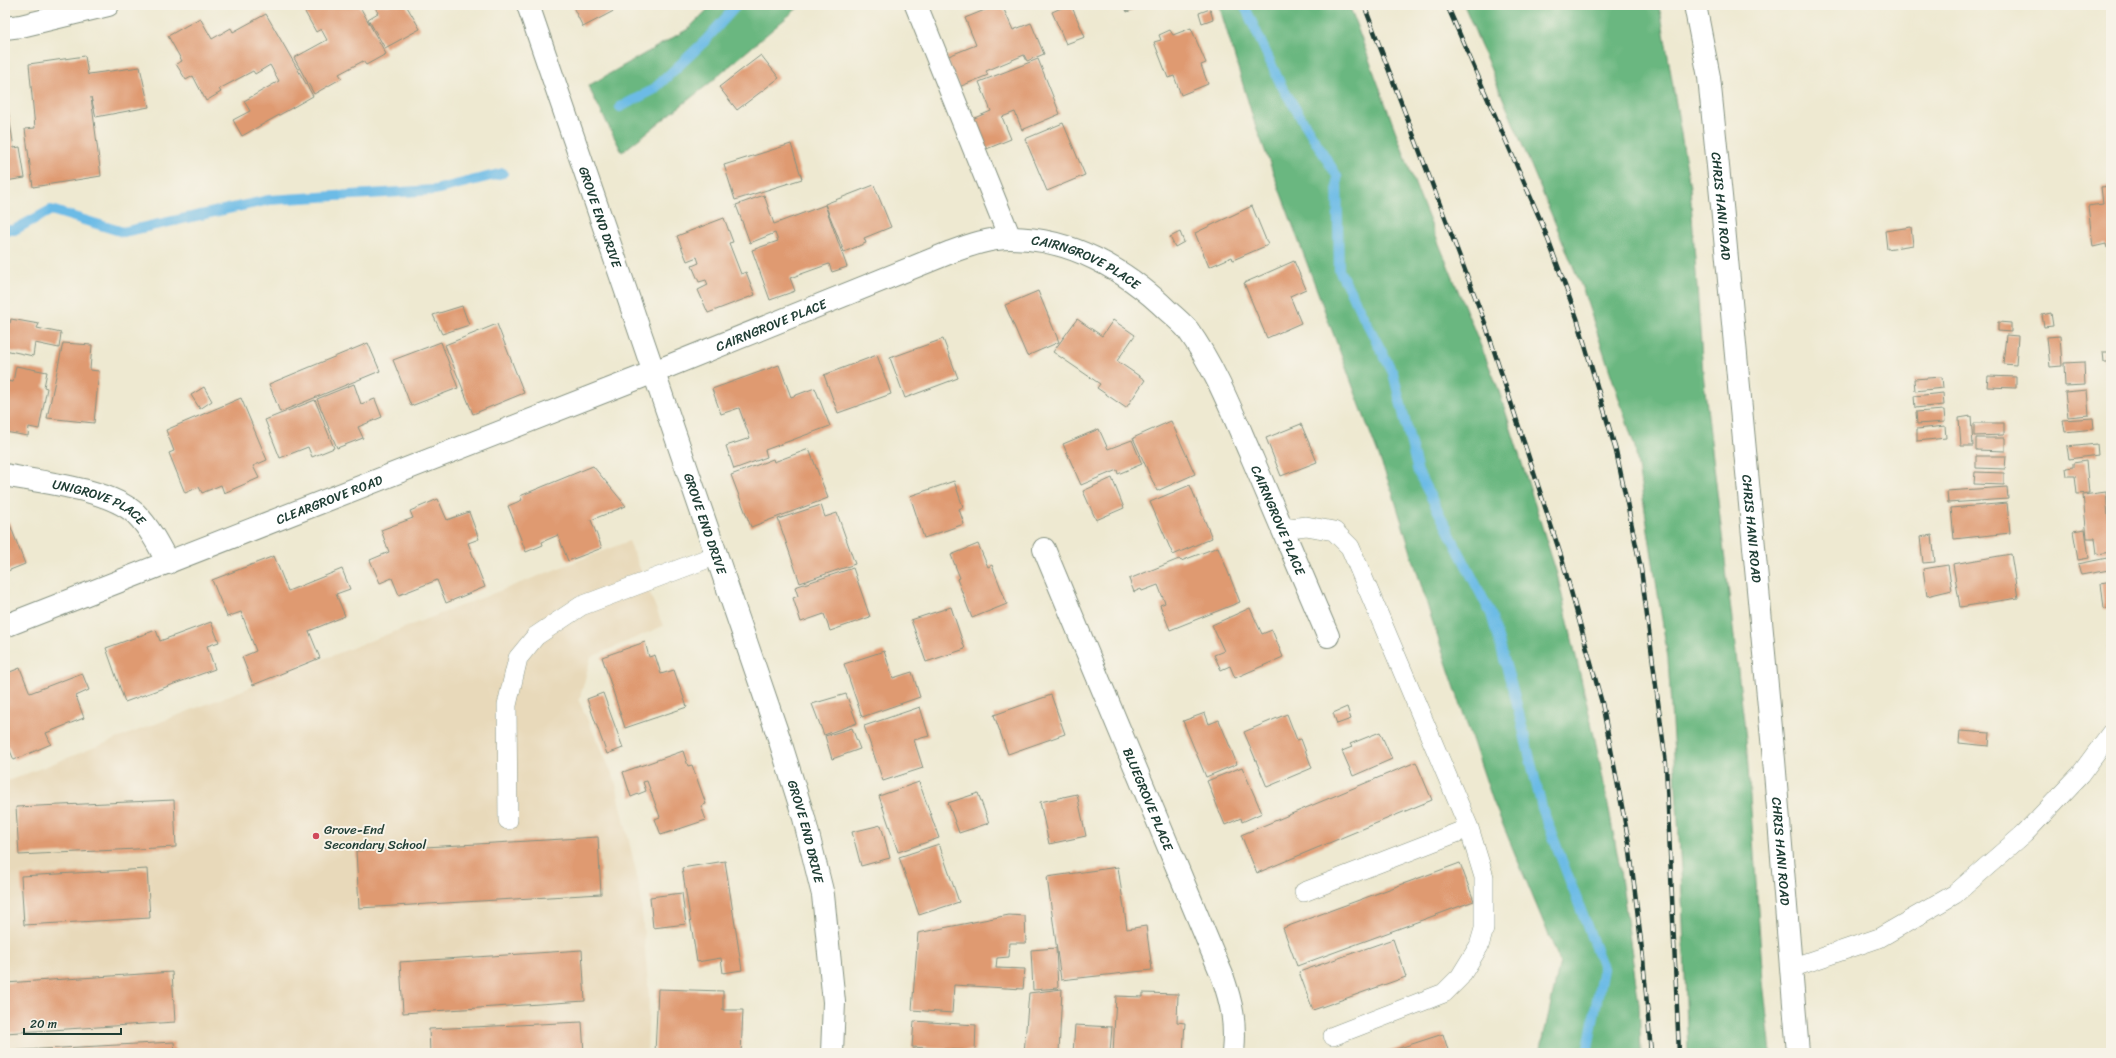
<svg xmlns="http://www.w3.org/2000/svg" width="2116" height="1058" viewBox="0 0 2116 1058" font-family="Sriracha,sans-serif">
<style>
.built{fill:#e8d9ba}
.forest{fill:#6ab780;stroke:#447a5a}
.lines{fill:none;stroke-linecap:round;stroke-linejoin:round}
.stream{stroke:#6cbbe6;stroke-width:10}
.building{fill:#df9a71}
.lane-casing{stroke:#869382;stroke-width:20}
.street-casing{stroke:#869382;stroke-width:24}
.secondary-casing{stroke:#869382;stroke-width:24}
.lane{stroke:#fff;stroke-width:19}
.street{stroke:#fff;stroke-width:22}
.secondary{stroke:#fff;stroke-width:22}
.rail-casing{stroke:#1f3d34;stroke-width:4.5}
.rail{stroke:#f7f3e8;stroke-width:3;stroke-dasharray:9;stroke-linecap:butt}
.poi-dot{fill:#d1495b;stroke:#f7f3e8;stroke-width:1.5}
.labels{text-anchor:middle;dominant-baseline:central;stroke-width:4;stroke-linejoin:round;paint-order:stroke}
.street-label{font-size:13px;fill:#1f3d34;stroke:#f7f3e8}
.poi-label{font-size:13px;fill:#1f3d34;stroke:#f7f3e8;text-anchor:start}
</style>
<rect width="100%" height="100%" fill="#f7f3e8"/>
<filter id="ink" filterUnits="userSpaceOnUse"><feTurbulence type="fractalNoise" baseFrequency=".025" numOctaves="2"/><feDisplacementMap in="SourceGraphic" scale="8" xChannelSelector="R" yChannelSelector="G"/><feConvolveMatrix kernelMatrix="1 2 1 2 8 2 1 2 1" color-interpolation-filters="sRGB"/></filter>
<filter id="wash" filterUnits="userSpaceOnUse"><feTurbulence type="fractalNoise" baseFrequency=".012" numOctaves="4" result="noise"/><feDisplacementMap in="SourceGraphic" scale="16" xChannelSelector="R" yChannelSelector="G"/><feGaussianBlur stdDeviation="0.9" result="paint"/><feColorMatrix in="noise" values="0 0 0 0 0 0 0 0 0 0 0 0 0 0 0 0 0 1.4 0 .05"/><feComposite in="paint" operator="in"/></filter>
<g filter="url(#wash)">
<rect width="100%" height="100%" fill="#eee9d1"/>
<!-- built -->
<path class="built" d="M629 541 663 626 591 657 579 701 615 780 640 889 649 996 647 1053H5V782Z"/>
<!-- forest -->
<path class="forest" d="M712 5H801L711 82 622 152 588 86 688 29Z
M1219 5H1349L1419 195 1498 388 1557 574 1598 753 1619 863 1639 1004 1641 1053H1540L1560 962 1493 801 1431 617 1393 494 1254 121Z
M1464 5H1658L1661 15 1690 187 1703 373 1746 739 1763 982 1771 1053H1688L1681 870 1668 658 1635 447 1583 290Z"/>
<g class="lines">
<!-- stream -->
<path class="stream" d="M1244 5 1281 85 1337 176 1339 270 1393 373 1418 472 1491 614 1515 697 1542 808 1603 968 1587 1053
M620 107 653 90 705 41 737 5
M5 230H14L51 210 123 232 269 200 435 190 503 173"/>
</g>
<g id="blocks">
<!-- building -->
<path class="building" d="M301 5H359L386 54 366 65 363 61 339 74 342 78 314 94 294 58 327 40 321 29 316 32Z
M374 5H406L420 29 385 48 368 19 378 13Z
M572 5H625L583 27Z
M959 5H968L960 9Z
M997 5H1002L1013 30 1031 23 1044 54 1027 61 1024 55 986 71 988 75 959 87 946 57 976 45 965 18Z
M1068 5H1071L1085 37 1066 44 1052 12Z
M1124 5H1144L1127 12Z
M1210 9 1213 19 1202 23 1199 13Z
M266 14 313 96 242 136 233 120 250 111 244 101 279 81 270 65 255 74 253 71 219 89 221 92 206 101 193 76 186 80 176 64 182 61 168 36 200 18 212 39 231 28 233 32Z
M1191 28 1206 63 1201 65 1208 84 1181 95 1174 76 1168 78 1154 42 1161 40 1159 35 1170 30 1173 35Z
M761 55 779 78 737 110 719 87Z
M85 56 88 75 89 74 140 67 149 107 96 117 91 97 101 176 33 187 25 129 35 128 29 64Z
M1038 59 1060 114 1022 130 1015 112 1002 117 1011 139 984 150 972 119 991 111 979 82Z
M5 91 14 148 20 147 25 178 5 181Z
M1063 123 1085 175 1047 191 1025 139Z
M791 144 802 179 735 200 724 165Z
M874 185 891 227 864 238 866 243 844 252 825 204Z
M2111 186V247L2107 248 2106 244 2093 247 2088 206 2103 204 2101 187Z
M764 195 774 224 825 205 847 267 832 272 829 264 790 278 795 291 770 300 752 250 778 241 775 233 750 243 736 205Z
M1252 206 1268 245 1233 260 1232 257 1209 267 1195 233Z
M724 218 733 242 729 243 741 274 746 272 755 295 708 313 698 290 708 285 706 280 699 282 692 266 699 263 697 257 687 261 677 236Z
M1911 227 1913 245 1887 249 1885 231Z
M1180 232 1184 242 1175 247 1170 237Z
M1294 261 1306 289 1290 296 1301 323 1267 338 1244 283Z
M1038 291 1059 342 1027 356 1005 305Z
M462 306 469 325 442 334 433 315Z
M2051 313 2053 326 2044 327 2042 315Z
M11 319 39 324 37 328 61 333 59 348 35 343 33 356 5 350V322L10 323Z
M1077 319 1102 336 1113 320 1135 335 1117 361 1145 380 1126 408 1097 388 1100 384 1053 352Z
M1998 322 2011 323V332L1998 331Z
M497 324 524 393 473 414 445 345Z
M2006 335 2018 336 2016 365 2003 364Z
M2060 336 2062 366 2050 367 2047 337Z
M943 339 958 378 905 398 890 358Z
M441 342 458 388 411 406 393 360Z
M63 343 92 345 90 370 99 371 94 423 47 418Z
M368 343 380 371 280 412 269 384Z
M2103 352H2111V362H2104Z
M877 355 891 394 838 413 824 375Z
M2084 362 2085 385 2065 386 2064 363Z
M779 365 791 397 815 388 830 426 765 450 767 457 734 469 726 446 750 438 739 408 721 414 712 389Z
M16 366 47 372 44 387 47 388 39 429 29 427 28 436 5 432V381L13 382Z
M1988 376 2016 377V388L1987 387Z
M1942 377 1943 388 1915 391 1914 379Z
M354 384 361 404 375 399 382 417 358 427 363 438 337 448 317 399Z
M204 387 212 401 200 409 191 395Z
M2087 390 2089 415 2068 417 2065 392Z
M1943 393 1944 405 1915 408 1914 396Z
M241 398 267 460 253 466 259 478 224 493 221 485 202 493 199 487 185 493 169 453 174 451 166 430Z
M315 400 334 448 312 457 308 447 280 458 265 420Z
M1944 410 1945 422 1917 424 1916 412Z
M1971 416 1973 446H1961L1959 418Z
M2093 418 2094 429 2065 432 2063 420Z
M1171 421 1195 474 1157 491 1133 438Z
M1974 423H2004V435L1974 436Z
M1301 424 1317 462 1281 476 1266 438Z
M1945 426 1946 438 1917 441V429Z
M1099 429 1108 449 1132 440 1142 464 1118 474 1117 470 1081 485 1063 444Z
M1976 438H2005V451L1976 450Z
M2097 444 2098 455 2069 459 2067 447Z
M809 449 828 498 751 527 731 475 773 459 774 462Z
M1976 456H2006L2005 469 1976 468Z
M2086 461 2089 493 2077 494 2075 476H2067L2066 468 2073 467V463Z
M593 466 626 506 591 520 602 548 568 561 558 535 542 542 543 545 526 552 508 506 522 500 520 496Z
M1975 472 2004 473V485L1974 484Z
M1112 478 1124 508 1096 520 1083 491Z
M954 481 963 507 959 509 964 524 924 538 910 496Z
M1190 485 1212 538 1173 555 1150 502Z
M2007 487 2008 499 1948 503 1947 491Z
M2106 492 2111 552 2097 554 2095 538H2087L2083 495Z
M438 499 447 520 469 512 479 539 468 543 485 587 446 603 437 580 399 595 392 578 380 583 370 560 389 552 381 530 413 518 410 511Z
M2007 503 2010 533 1954 539 1951 508Z
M821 505 825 517 837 513 855 564 800 583 778 519Z
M9 522 25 564 5 572V524Z
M2085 529 2089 558 2078 560 2073 531Z
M1932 535 1935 562 1923 563 1920 537Z
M978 544 988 567 992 565 1007 604 972 618 957 579 960 578 951 555Z
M1218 547 1240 602 1170 630 1160 605 1165 603 1158 585 1142 591 1141 589 1134 592 1129 579 1179 559 1181 561Z
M2011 554 2018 598 1960 607 1953 564Z
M274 556 288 591 342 569 350 589 336 594 345 616 309 631 320 658 253 685 242 657 256 651 241 612 227 617 212 580Z
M2107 558 2109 570 2081 575 2078 564Z
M1948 565 1952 590 1927 596 1923 569Z
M853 568 870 617 830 631 824 614 801 622 793 598 798 596 795 587Z
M2111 581V608L2104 609 2101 583Z
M951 607 965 649 926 662 911 620Z
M1250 608 1262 634 1272 630 1283 657 1235 678 1230 666 1221 670 1214 655 1224 651 1212 625Z
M211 622 219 642 207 646 215 669 125 702 106 648 156 630 160 641Z
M645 642 649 657 655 655 661 674 674 670 687 707 625 728 602 657Z
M2111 642V651L2107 647Z
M884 651 893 678 912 672 920 697 862 717 844 664Z
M20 668 30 693 82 673 89 690 76 696 84 718 46 733 51 744 14 760 5 739V703L8 702 5 695V674Z
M603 693 623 748 607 754 587 699Z
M846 694 857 723 824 735 812 704Z
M1051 695 1065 734 1008 754 994 715Z
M920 707 929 736 914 740 923 768 883 781 864 726Z
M1347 707 1351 719 1337 724 1333 713Z
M1205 713 1209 724 1219 720 1237 764 1206 777 1183 721Z
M1287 714 1297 740 1301 739 1312 768 1267 787 1244 732Z
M852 728 860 749 832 759 825 736Z
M1960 731 1990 733 1989 746 1959 743Z
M1380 732 1392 759 1353 776 1342 751 1352 747 1350 744Z
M683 751 688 766 692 765 706 804 701 806 706 820 661 835 655 819 660 817 647 781 643 782 646 791 631 797 623 772Z
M1416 762 1432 800 1257 873 1241 835Z
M1242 767 1262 813 1242 822 1241 818 1225 825 1207 781Z
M919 782 939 838 898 852 879 796Z
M978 793 989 823 959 833 948 803Z
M1077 794 1086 836 1049 844 1040 802Z
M174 800 176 847 19 855 16 807Z
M881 825 890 858 861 866 852 832Z
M598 837 601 894 359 908 356 851Z
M939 844 959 902 919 915 899 857Z
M725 861 742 970 723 973 721 958 697 962 682 868Z
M1460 863 1474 901 1297 966 1283 928Z
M1118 867 1127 929 1146 926 1152 970 1061 980 1047 877Z
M147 869 150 918 24 925 21 876Z
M682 893 686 924 653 928 650 897Z
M1009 915 1025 916 1026 943H1010L1009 957 997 958 996 968 1025 969 1023 989 954 985 952 1013 912 1010 918 933Z
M1393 939 1406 977 1313 1010 1299 972Z
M1056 948 1058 988 1033 990 1031 950Z
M582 950 585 1001 403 1013 400 962Z
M172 972 175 1022 5 1033V983Z
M658 989 723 991V1010H743L741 1053H655Z
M1062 989 1059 1053H1024L1029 993Z
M1143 993 1178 994 1177 1022 1185 1023 1183 1053H1113L1116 996 1143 997Z
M914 1021 976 1025 975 1051 912 1047Z
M582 1022 584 1053H430L429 1029Z
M1075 1025 1112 1027 1110 1053H1073Z
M1443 1034 1449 1053H1384Z
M174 1042 175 1053H5V1051Z
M913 1049 948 1052V1053H913Z"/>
</g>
</g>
<g filter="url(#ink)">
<use href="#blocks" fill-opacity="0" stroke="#869382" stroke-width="1"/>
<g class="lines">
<!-- lane casing -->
<g class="lane-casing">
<path id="lane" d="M1283 529 1306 526 1334 531 1350 547 1469 828 1484 877V929L1479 946 1460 977 1444 993 1333 1036
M508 820 507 705 518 658 536 636 581 606 717 555
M1304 892 1469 828
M1791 968 1879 938 1955 894 2024 834 2080 775 2111 733"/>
</g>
<!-- street casing -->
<g class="street-casing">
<g id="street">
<path d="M916 5 1010 238"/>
<path d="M5 28 21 26 108 5"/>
<path id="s1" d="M5 475C43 483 107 488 136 514 150 528 159 546 168 563"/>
<path id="s2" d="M1044 549 1222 975C1232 1004 1236 1023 1233 1053"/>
<path id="s3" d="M5 626 654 372 951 252C970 245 990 238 1010 238 1071 238 1126 270 1168 311 1175 317 1182 323 1188 330 1216 369 1234 417 1253 460 1278 519 1303 577 1328 636"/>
</g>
</g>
<!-- secondary casing -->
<g class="secondary-casing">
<g id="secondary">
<path id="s4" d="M528 5 779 738 804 818 823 895 834 1002 832 1053"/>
<path id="s5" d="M1695 5 1709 77 1722 206 1774 760 1798 1053"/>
</g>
</g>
<!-- lane -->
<use href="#lane" class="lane"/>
<!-- street -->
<use href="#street" class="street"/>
<!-- secondary -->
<use href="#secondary" class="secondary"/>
<!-- rail casing -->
<g class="rail-casing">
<path id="rail" d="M1364 5 1485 323 1562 559 1602 703 1629 843 1643 958 1651 1053
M1447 5 1543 226 1577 318 1616 451 1641 569 1666 764 1679 1053"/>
</g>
<!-- rail -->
<use href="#rail" class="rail"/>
</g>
</g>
<!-- markers -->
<circle class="poi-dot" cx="316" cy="836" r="4"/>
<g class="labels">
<!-- street labels -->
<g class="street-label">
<text stroke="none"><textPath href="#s5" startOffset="203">CHRIS HANI ROAD</textPath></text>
<text stroke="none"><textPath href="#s4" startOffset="224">GROVE END DRIVE</textPath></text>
<text stroke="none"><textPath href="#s3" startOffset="1159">CAIRNGROVE PLACE</textPath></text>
<text stroke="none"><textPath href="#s3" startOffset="823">CAIRNGROVE PLACE</textPath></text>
<text stroke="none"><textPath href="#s3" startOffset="348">CLEARGROVE ROAD</textPath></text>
<text stroke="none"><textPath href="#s1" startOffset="99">UNIGROVE PLACE</textPath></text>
<text stroke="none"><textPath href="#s3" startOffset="1495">CAIRNGROVE PLACE</textPath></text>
<text stroke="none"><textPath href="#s4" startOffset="548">GROVE END DRIVE</textPath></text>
<text stroke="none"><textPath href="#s5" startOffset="527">CHRIS HANI ROAD</textPath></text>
<text stroke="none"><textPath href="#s2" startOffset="271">BLUEGROVE PLACE</textPath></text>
<text stroke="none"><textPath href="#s4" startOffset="872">GROVE END DRIVE</textPath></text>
<text stroke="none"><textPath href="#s5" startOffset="851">CHRIS HANI ROAD</textPath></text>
</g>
<!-- poi labels -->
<g class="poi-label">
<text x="324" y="829">Grove-End<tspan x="324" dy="15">Secondary School</tspan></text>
</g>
</g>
<!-- margin -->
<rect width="2116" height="1058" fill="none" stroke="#f7f3e8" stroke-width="20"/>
<!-- scale -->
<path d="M24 1028v6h97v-6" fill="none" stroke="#1f3d34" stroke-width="2"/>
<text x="30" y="1028" font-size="12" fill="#1f3d34" stroke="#f7f3e8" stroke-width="3" paint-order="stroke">20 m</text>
</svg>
